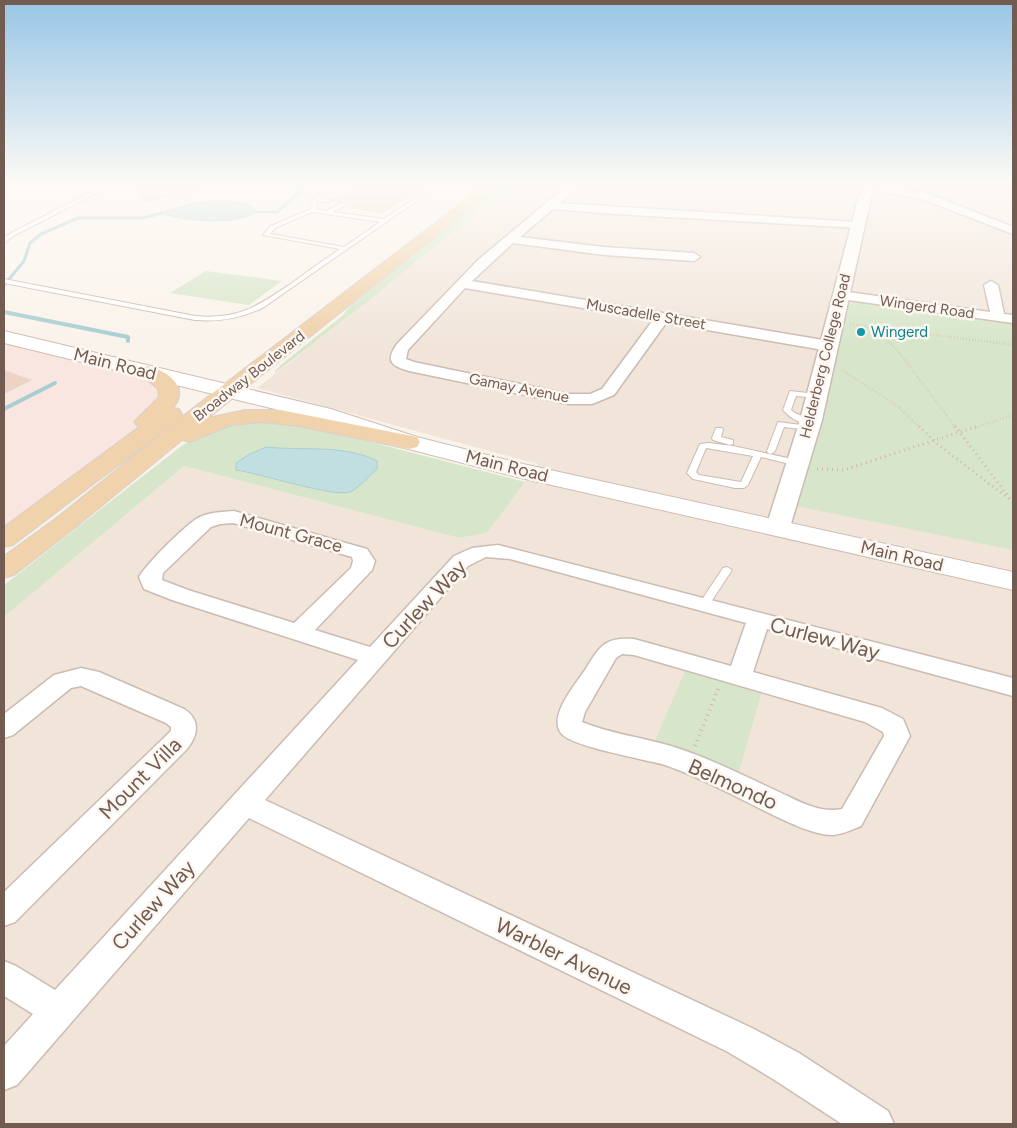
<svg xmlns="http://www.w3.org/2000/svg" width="1017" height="1128" viewBox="0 0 1017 1128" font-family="Figtree,sans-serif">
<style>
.residential{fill:#f1e5da}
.commercial{fill:#f9e6e0}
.green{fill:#d7e6ca}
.water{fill:#c1dfe1;stroke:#a9ced2}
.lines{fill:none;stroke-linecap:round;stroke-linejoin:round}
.stream-far1{stroke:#a9ced2;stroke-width:3}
.stream{stroke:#a9ced2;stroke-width:4}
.building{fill:#ecd3c6}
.service-casing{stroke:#cbbbb1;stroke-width:2}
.minor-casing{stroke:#cbbbb1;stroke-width:3}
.tertiary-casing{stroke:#cbbbb1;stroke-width:3}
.secondary-casing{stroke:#cfbdb2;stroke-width:2}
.primary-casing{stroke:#d8d1ce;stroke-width:2}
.path-far2{stroke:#d1b6a9;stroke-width:2.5;stroke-dasharray:0.5 2.5;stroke-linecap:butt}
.path-far1{stroke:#d1b6a9;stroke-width:3;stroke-dasharray:1 4;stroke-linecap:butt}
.path{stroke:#d1b6a9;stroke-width:4;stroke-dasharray:1 4.5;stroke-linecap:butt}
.service{fill:#fff;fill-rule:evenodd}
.minor{fill:#fff;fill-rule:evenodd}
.tertiary{fill:#fff;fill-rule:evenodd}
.secondary{fill:#fff;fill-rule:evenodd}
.primary{fill:#f0d2ac;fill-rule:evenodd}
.culture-dot{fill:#0f9aa8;stroke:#fdf7f1;stroke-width:2}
.labels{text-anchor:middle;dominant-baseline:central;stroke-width:5;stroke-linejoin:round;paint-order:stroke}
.far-street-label{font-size:15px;fill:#725b51;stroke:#fdf7f1}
.far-culture-label{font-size:15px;fill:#0d838f;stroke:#fdf7f1;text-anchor:start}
.street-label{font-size:18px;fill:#725b51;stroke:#fdf7f1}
.near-street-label{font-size:21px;fill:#725b51;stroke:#fdf7f1}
</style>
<rect width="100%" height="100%" fill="#faf3eb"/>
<!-- residential -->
<path class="residential" d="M512 184H1013V1124H4V617L184 466 459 538 487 533 538 464 257 388 371 299Z"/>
<!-- commercial -->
<path class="commercial" d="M4 338 147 373 161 379 162 407 4 536Z"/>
<!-- green -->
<path class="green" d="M502 184H512L371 299 275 373V371L282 364 342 316 349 307Z
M206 271 282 281 249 305 170 293Z
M859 301 1013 323V550L786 504 848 305Z
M242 420 293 422 525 482 487 533 459 538 184 466 4 617V585L180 447 194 438Z
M687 666 763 688 738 775 654 743Z"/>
<!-- water -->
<path class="water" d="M217 201C229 202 248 200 255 211L254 213C232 226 184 221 161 213L193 203Z
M266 447C303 451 344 444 377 461V469C369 476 360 487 350 492 336 498 258 473 236 470V463L248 455Z"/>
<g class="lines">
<!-- stream-far1 -->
<path class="stream-far1" d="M300 191 304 184
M255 212H277L299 193
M4 285 24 261 30 243 41 234 78 218H142L162 213"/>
<!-- stream -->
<path class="stream" d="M4 312 128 337V341
M4 409 55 383"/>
</g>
<!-- building -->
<path class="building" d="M136 184H200L201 190 143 203Z
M362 184H427L420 188H424L382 213 347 208 353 205 348 204 344 200 338 203 333 202 334 198Z
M4 370 32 380 4 394Z"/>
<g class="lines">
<!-- service casing -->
<g class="service-casing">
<path id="service" d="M104 184H109L97 193 15 235 4 243V238L11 233 93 191Z
M436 184H441L264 307C242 318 220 322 195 320L4 283V279L195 316C239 320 258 306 292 283 308 271 324 260 340 249L263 235 271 226 311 209V201L318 195 323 196 320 198 333 200 330 202H317L316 209 326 211 344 202 346 205 333 212 384 219ZM312 212 380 222 344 247 270 234 275 228Z
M790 391 817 394 821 396 817 398 796 396 791 410 795 413 813 421V425C803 426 790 418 783 410Z
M778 422 809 426 813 428 809 430 784 427 775 451 771 454 768 453 767 451Z
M716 428H722L723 430 721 437 733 440V444L730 445 713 440 712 438Z
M709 443 733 446 801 461 802 463 798 466 761 457 748 485 744 488H735L693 479 687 473 700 444ZM706 448 753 456 741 482 699 475 696 472Z
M727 567 732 570 707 608H699L698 606 699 604 723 568Z"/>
</g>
<!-- minor casing -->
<g class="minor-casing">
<path id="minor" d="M569 184H580L560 203 858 222 864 225 858 228 615 214 553 209 520 237 604 247 694 253 700 257 694 261 604 255 513 243 472 281 829 341 834 343 837 346 834 349 829 351 666 323 614 395 592 404H568L409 371C391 366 385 361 397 344L478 260ZM465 288 653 320 602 389 590 394H568L414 362 406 359 408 350Z
M671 184H746L747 185 742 188 676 187Z
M863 184 929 194 1013 227V234L922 199 863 188 862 186Z
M1004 184H1013V189Z
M991 281 998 285 1004 314 1013 315V323L841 299 834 295 841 291 990 312 984 285Z
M234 511 367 549 375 561 372 570 315 630 370 647 454 556 472 548 498 545 1013 678V696L767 629 753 672 882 708 903 719 910 736 861 826C853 829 841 835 832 835 815 835 790 823 775 816 740 799 701 777 665 765 645 759 571 747 561 733 548 716 575 685 585 670 600 646 604 637 634 639L731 666 746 623 510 559 486 557 468 566 265 800 752 1028 799 1053 888 1111 894 1124H842L773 1079 728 1052 249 818 17 1085 4 1090V1046L33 1014 4 996V961L16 966 55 990 358 660 172 600 144 589 139 577C149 561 181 530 196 519 207 512 222 512 234 511ZM233 523 352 557 353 561 351 568 294 623 188 590 162 580 163 573 211 527 220 524ZM622 654 634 655 865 722 883 732 884 736 842 809C819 814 797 800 777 791 742 775 707 757 671 746 641 737 611 734 582 722L585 712 616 658Z
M81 668 99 672 184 709C201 720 198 735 187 749L15 922 4 926V892L171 731V727L166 723 81 686 71 688 13 735 4 738V714L54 675Z"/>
</g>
<!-- tertiary casing -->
<g class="tertiary-casing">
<path id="tertiary" d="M862 184H874L822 420 790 527 787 532 778 534 769 532 766 527 800 420Z"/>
</g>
<!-- secondary casing -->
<g class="secondary-casing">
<path id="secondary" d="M4 331 331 409 417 437 523 464 1013 572V590L521 478 401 447 316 419 4 343Z"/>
</g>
<!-- primary casing -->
<g class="primary-casing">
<path id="primary" d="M486 184H501L208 418 245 410H280L417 437 420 442 417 447 409 449 299 426 262 422 231 425 190 442 182 440 77 526 14 575 4 578V556L59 516 183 416Z
M148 366C168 371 190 387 173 408L179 409 182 414 179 419 13 545 4 547V527L139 427 134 422 159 397 158 389 138 372 141 368Z"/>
</g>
<!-- path-far2 -->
<path class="path-far2" d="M850 324 873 327 899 352 956 428
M874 327 1013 345
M842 370 899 407 920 428
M975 428 1013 415"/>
<!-- path-far1 -->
<path class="path-far1" d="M919 426 935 442 1013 502
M955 426 1011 500
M817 469 844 470 978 426"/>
<!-- path -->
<path class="path" d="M695 746 719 687"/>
<!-- service -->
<use href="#service" class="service"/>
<!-- minor -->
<use href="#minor" class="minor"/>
<!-- tertiary -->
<use href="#tertiary" class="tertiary"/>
<!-- secondary -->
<use href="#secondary" class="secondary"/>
<!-- primary -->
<use href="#primary" class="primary"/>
</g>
<!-- sky -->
<linearGradient id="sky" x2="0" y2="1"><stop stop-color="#98c5e5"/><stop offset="0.54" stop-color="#fdfaf6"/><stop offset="1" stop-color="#fdfaf6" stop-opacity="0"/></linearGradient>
<rect width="1017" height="342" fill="url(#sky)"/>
<!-- markers -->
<circle class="culture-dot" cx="861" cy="332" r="5"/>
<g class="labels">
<!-- far-street labels -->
<g class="far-street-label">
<text transform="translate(927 307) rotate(8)">Wingerd Road</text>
<text transform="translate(646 314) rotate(10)">Muscadelle Street</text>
<text transform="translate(825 356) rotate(-76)">Helderberg College Road</text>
<text transform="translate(249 376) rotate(-38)">Broadway Boulevard</text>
<text transform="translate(519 388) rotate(11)">Gamay Avenue</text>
</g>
<!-- far-culture labels -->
<g class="far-culture-label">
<text x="871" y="332">Wingerd</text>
</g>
<!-- street labels -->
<g class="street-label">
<text transform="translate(115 364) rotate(14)">Main Road</text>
<text transform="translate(507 466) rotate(14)">Main Road</text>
<text transform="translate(291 533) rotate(15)">Mount Grace</text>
<text transform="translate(902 556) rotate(13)">Main Road</text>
</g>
<!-- near-street labels -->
<g class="near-street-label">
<text transform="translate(424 604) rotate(-47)">Curlew Way</text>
<text transform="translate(825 638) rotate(15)">Curlew Way</text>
<text transform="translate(140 778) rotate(-45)">Mount Villa</text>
<text transform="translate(733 784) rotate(24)">Belmondo</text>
<text transform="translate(153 905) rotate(-48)">Curlew Way</text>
<text transform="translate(564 956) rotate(26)">Warbler Avenue</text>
</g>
</g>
<!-- border -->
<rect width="1017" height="1128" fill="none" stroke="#725b51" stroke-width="10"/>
</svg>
